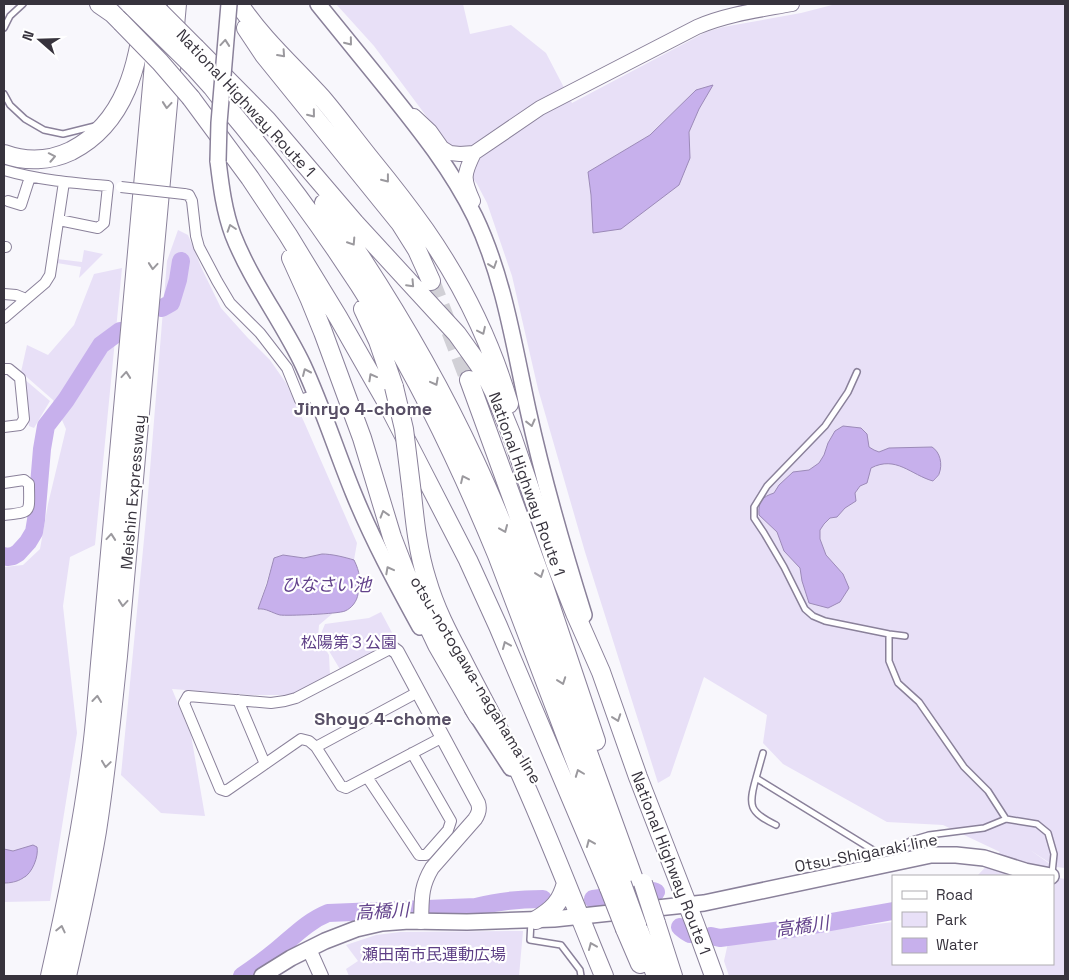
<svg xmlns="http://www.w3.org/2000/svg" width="1069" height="980" viewBox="0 0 1069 980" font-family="'Space Grotesk','Noto Sans JP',sans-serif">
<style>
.green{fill:#e8e0f7;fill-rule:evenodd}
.water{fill:#c7b0ec;stroke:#9c8ab8}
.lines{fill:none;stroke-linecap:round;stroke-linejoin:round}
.river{stroke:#c7b0ec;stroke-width:18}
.highway-tunnel{stroke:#d1d0d6;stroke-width:18;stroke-dasharray:18 9;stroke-linecap:butt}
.lane-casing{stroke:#8a819a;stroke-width:8}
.street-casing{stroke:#8a819a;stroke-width:12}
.secondary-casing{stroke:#8a819a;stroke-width:16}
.primary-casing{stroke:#8a819a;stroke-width:18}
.highway-casing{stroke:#8a819a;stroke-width:20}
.lane{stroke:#fff;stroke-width:5}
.street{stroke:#fff;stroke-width:10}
.secondary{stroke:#fff;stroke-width:14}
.primary{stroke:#fff;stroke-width:15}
.highway{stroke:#fff;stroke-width:18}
.street-bridge-casing{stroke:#8a819a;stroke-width:12;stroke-linecap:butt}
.primary-bridge-casing{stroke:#8a819a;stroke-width:18;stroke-linecap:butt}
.highway-bridge-casing{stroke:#8a819a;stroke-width:20;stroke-linecap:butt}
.street-bridge{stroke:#fff;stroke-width:10}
.primary-bridge{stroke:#fff;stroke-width:15}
.highway-bridge{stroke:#fff;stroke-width:18}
.oneway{stroke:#9b999e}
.labels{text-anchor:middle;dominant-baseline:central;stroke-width:4.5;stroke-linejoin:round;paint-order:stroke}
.street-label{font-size:16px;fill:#37333d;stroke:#fff}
.park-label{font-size:16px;fill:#5e3f86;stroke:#fff}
.neighbourhood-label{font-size:18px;font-weight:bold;fill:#584f66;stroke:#fff}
.water-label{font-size:18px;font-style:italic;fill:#63438c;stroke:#fff}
</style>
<rect width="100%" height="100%" fill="#f8f7fc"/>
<!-- green -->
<path class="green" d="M336 4H463L470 34 511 25 546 53 572 103 706 32 723 27 801 13 836 4H1065V868L1056 867 1030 850 1053 866 1051 876H977L1000 852 943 825 887 822 783 764 763 743 767 715 704 677 670 776 658 783 585 552 538 389 512 276 487 203 477 184 415 101 374 46ZM712 86 699 109 689 132 591 195 588 172 650 135 696 90Z
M178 230 188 235 202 269 221 308 247 337 270 360 286 383 305 424 357 543 354 560 328 554H322L304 558 283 555 274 558 258 609H264L281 615 332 614 319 625 318 637 329 655 330 676 292 695H251L172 689 191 735 205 816 161 813 121 775 146 519 167 261Z
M84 250 103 254 79 278 81 267 57 263V259L82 262Z
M122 268 95 545 70 557 63 606 77 733 50 901 4 902V883H12L25 878 24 848 13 851 4 849V567L23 565 40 549 48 504 66 429 53 400 21 372 27 345 48 355 74 325 94 274Z
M23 378 50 401 34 428 29 426Z
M381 612 396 640 341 671 320 636 325 624 369 618Z
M1053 877 1065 879V976H729L724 961 728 943 893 922V964H1053Z
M523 931 519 976H349L346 969 358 961 346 945 376 935 400 932Z"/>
<!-- water -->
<path class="water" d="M713 85 699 109 689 132 690 158 679 185 621 229 593 233 591 195 588 172 650 135 696 90Z
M843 426 861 428 867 434 869 447 874 450 879 452 889 448 932 447C940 452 943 464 939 474 939 475 934 480 933 481 911 475 896 455 871 468L867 483 860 486 855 493 856 501 845 508 837 517 830 518 824 524 820 530V539L826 555 843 574 849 588 840 602 828 608 809 603 802 581 800 568 784 551 777 532 759 515C758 501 762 497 774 493L779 485 793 472 809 470 819 463 824 455 828 443 835 431Z
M322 554C332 554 344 557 354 560 360 572 361 581 358 594 357 601 352 608 345 611 338 614 287 616 280 615 272 613 266 608 258 609L267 584 274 558 283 555 304 558Z
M33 845 37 847C39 856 32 874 23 878 17 882 10 883 4 883V849L13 851Z"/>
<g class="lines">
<!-- river -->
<path class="river" d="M162 308 171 303 178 280 181 261
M4 556 7 557 13 556 18 553 28 542 34 532 36 520 42 449 46 426 66 400 101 345 120 331
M593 899 653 891 656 892
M680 927 685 931 690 934
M711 936 720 938 797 928 893 911
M242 976C254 968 266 959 277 950 294 936 308 921 328 913L476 907C498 901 520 899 543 899"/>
<!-- highway-tunnel -->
<path class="highway-tunnel" d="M431 281 469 380"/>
<!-- lane casing -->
<g class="lane-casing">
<path id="lane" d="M4 28 10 16 23 4
M4 94 10 105 25 119 44 130 63 134 95 126
M857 372 848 392 825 426 767 486 754 507V518L764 533 784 567 805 609 813 616 825 621 889 634 905 636
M889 634V661L898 683 919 702 964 767 988 791 1006 819
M763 753 756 778 881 855 890 853 912 840 929 835 984 828 1006 819 1037 824 1048 833 1054 854 1052 873
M756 778C748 806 749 812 776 825
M929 835 930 852
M531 921 530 940 561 945 580 970 581 976"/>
</g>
<!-- street casing -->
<g class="street-casing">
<path id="street" d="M4 170C38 180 73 183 108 186L104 223 98 228 59 220
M184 194 189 195 192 201 196 236 199 247 217 281 230 303 260 333 287 368 300 400 316 395
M8 201 21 205 30 177
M4 247H6
M4 294 16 295 26 299
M4 318 45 283 50 275 64 182
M4 369H9L20 378 24 419 20 425 4 427
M4 483 24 480 29 484C29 513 33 512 4 515
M393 649 388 650 296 698 285 701 271 703 188 696 184 703 220 789 226 791 301 739 309 741 316 747 341 786 346 788 443 737
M238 700 265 764
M316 747 418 692
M367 777 419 855H426L448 830 451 821 412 753"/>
</g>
<!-- secondary casing -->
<g class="secondary-casing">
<path id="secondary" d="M414 116 430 131 442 148 450 153 460 154 474 153 540 108 697 27C727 14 760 10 792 4
M473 201C463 179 463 175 474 153
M393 649 397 652 478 803C480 809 479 813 475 819L432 868C420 888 422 900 421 922
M309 949 321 976"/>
</g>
<!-- primary casing -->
<g class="primary-casing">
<path id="primary" d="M318 4C341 32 364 61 387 89 420 130 452 170 475 217 504 278 514 346 528 410 543 479 563 548 584 615
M218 161C221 186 224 211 233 235 251 281 282 321 303 365 322 406 336 450 353 492 372 539 396 583 420 627
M472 708 511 768
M262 976 291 958 325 941 356 929 382 923 409 921 467 922 554 919 704 903 931 855H956L984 858 1025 871 1051 876"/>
</g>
<!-- highway casing -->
<g class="highway-casing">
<path id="highway" d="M99 4 112 13 121 22
M239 4C262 39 294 67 322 98 339 118 355 140 372 161 390 183 408 206 425 230 462 283 491 342 509 404
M246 28 264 55 400 223 417 250 431 281
M196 48 267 120 355 223 457 334 472 355 484 372 494 392 512 436 556 565 575 613 601 672 638 777 695 924 714 976
M194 67 212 87 229 109
M191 98 250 178 288 235 338 317 387 403 415 457 468 560 498 626 609 888
M224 103C282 172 335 244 382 321 427 395 464 475 497 555L622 884
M4 154C26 162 50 161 71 151 126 123 139 63 145 7
M324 203C381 284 433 370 475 461 507 530 533 603 560 675 585 745 611 815 636 885
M291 258 310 300 323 332 362 438 392 537 419 607 437 645 478 716
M363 309 378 341 394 387
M469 380 543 583 596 741
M412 494C415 523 418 552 427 580 435 608 448 633 462 659 479 693 498 726 514 760 547 831 574 904 604 976
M536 920C553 910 561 902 566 883
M656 923 673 976
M637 925 656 976
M625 929 640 964
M50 976C67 901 83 824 92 748 96 716 98 684 101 653L158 19
M67 976C78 928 89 879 97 831 106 773 112 715 118 656L177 4"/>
</g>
<!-- lane -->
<use href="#lane" class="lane"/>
<!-- street -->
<use href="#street" class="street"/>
<!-- secondary -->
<use href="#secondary" class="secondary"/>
<!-- primary -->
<use href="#primary" class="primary"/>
<!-- highway -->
<use href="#highway" class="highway"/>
<!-- street-bridge casing -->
<g class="street-bridge-casing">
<path id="street-bridge" d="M121 187 184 194"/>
</g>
<!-- primary-bridge casing -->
<g class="primary-bridge-casing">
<path id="primary-bridge" d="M218 161 219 123 229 4"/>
</g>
<!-- highway-bridge casing -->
<g class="highway-bridge-casing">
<path id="highway-bridge" d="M130 4 194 67
M152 4 196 48
M121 22 160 62 191 98
M394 387 404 429 412 494
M643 883 656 923
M622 884 637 925
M609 888 625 929"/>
</g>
<!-- street-bridge -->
<use href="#street-bridge" class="street-bridge"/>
<!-- primary-bridge -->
<use href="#primary-bridge" class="primary-bridge"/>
<!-- highway-bridge -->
<use href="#highway-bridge" class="highway-bridge"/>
</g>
<!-- one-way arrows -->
<defs><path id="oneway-chevron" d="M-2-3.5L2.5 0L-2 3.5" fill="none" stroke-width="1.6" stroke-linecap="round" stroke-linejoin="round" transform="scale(1.25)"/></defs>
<g class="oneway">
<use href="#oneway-chevron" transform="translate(349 42) rotate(51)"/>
<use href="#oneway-chevron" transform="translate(225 43) rotate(-85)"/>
<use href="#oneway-chevron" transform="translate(282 54) rotate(48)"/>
<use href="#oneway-chevron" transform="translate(167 105) rotate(95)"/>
<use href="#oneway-chevron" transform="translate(312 114) rotate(51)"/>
<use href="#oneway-chevron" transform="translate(52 157) rotate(-11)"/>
<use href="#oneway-chevron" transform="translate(386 179) rotate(52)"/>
<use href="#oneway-chevron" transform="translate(231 228) rotate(-108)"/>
<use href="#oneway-chevron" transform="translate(352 242) rotate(57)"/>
<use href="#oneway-chevron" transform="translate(493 265) rotate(71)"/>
<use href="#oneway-chevron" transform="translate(153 266) rotate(95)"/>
<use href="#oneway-chevron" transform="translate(411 284) rotate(47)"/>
<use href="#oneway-chevron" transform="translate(482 331) rotate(65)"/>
<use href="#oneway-chevron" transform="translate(306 372) rotate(-114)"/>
<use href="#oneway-chevron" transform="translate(126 375) rotate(-85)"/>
<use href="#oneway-chevron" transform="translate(372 377) rotate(-119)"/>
<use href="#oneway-chevron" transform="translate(435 382) rotate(62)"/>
<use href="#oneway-chevron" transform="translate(531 423) rotate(76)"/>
<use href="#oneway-chevron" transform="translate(464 479) rotate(-115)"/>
<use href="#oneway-chevron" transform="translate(384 514) rotate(-107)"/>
<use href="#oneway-chevron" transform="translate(504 529) rotate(67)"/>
<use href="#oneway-chevron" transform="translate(111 537) rotate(-85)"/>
<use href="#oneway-chevron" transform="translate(389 570) rotate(-118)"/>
<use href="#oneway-chevron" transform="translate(540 574) rotate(70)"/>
<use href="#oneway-chevron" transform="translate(123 603) rotate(95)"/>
<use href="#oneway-chevron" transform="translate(506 645) rotate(-113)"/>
<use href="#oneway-chevron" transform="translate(562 681) rotate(70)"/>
<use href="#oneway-chevron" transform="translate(97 699) rotate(-84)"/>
<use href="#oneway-chevron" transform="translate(617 718) rotate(70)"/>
<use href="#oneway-chevron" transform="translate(106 764) rotate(98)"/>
<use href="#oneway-chevron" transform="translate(579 773) rotate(-111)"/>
<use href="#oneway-chevron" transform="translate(590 843) rotate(-113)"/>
<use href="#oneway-chevron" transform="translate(61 929) rotate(-77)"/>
<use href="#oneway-chevron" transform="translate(592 946) rotate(-113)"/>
</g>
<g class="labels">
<!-- street labels -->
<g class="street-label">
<text transform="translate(246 103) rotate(47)">National Highway Route 1</text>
<text transform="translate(527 484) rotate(70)">National Highway Route 1</text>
<text transform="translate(133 492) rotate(-85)">Meishin Expressway</text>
<text transform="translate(476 680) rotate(59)">otsu-notogawa-nagahama line</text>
<text transform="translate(866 853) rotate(-11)">Otsu-Shigaraki line</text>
<text transform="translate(671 863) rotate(69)">National Highway Route 1</text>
</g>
<!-- park labels -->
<g class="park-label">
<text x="349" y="642">松陽第３公園</text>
<text x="434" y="954">瀬田南市民運動広場</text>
</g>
<!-- neighbourhood labels -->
<g class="neighbourhood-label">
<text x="363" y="408">Jinryo 4-chome</text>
<text x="383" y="718">Shoyo 4-chome</text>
</g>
<!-- water labels -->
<g class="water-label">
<text x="326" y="584">ひなさい池</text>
<text transform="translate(382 911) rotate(-3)">高橋川</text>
<text transform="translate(802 926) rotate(-8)">高橋川</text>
</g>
</g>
<!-- border -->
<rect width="1069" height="980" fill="none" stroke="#37333d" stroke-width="10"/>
<!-- legend -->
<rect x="892" y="875" width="162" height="90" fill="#ffffff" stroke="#afadb1"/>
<rect x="902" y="891" width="25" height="8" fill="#ffffff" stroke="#afadb1"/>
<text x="936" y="900" font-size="15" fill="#37333d">Road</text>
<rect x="902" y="912" width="25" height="15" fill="#e8e0f7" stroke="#afadb1"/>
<text x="936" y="925" font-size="15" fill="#37333d">Park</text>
<rect x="902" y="938" width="25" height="15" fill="#c7b0ec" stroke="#afadb1"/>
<text x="936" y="950" font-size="15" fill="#37333d">Water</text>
<!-- north arrow -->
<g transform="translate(40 40) rotate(290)" stroke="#ffffff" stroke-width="4" paint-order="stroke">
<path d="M0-4L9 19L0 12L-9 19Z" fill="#37333d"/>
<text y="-8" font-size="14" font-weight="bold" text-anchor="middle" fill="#37333d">N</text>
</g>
</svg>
